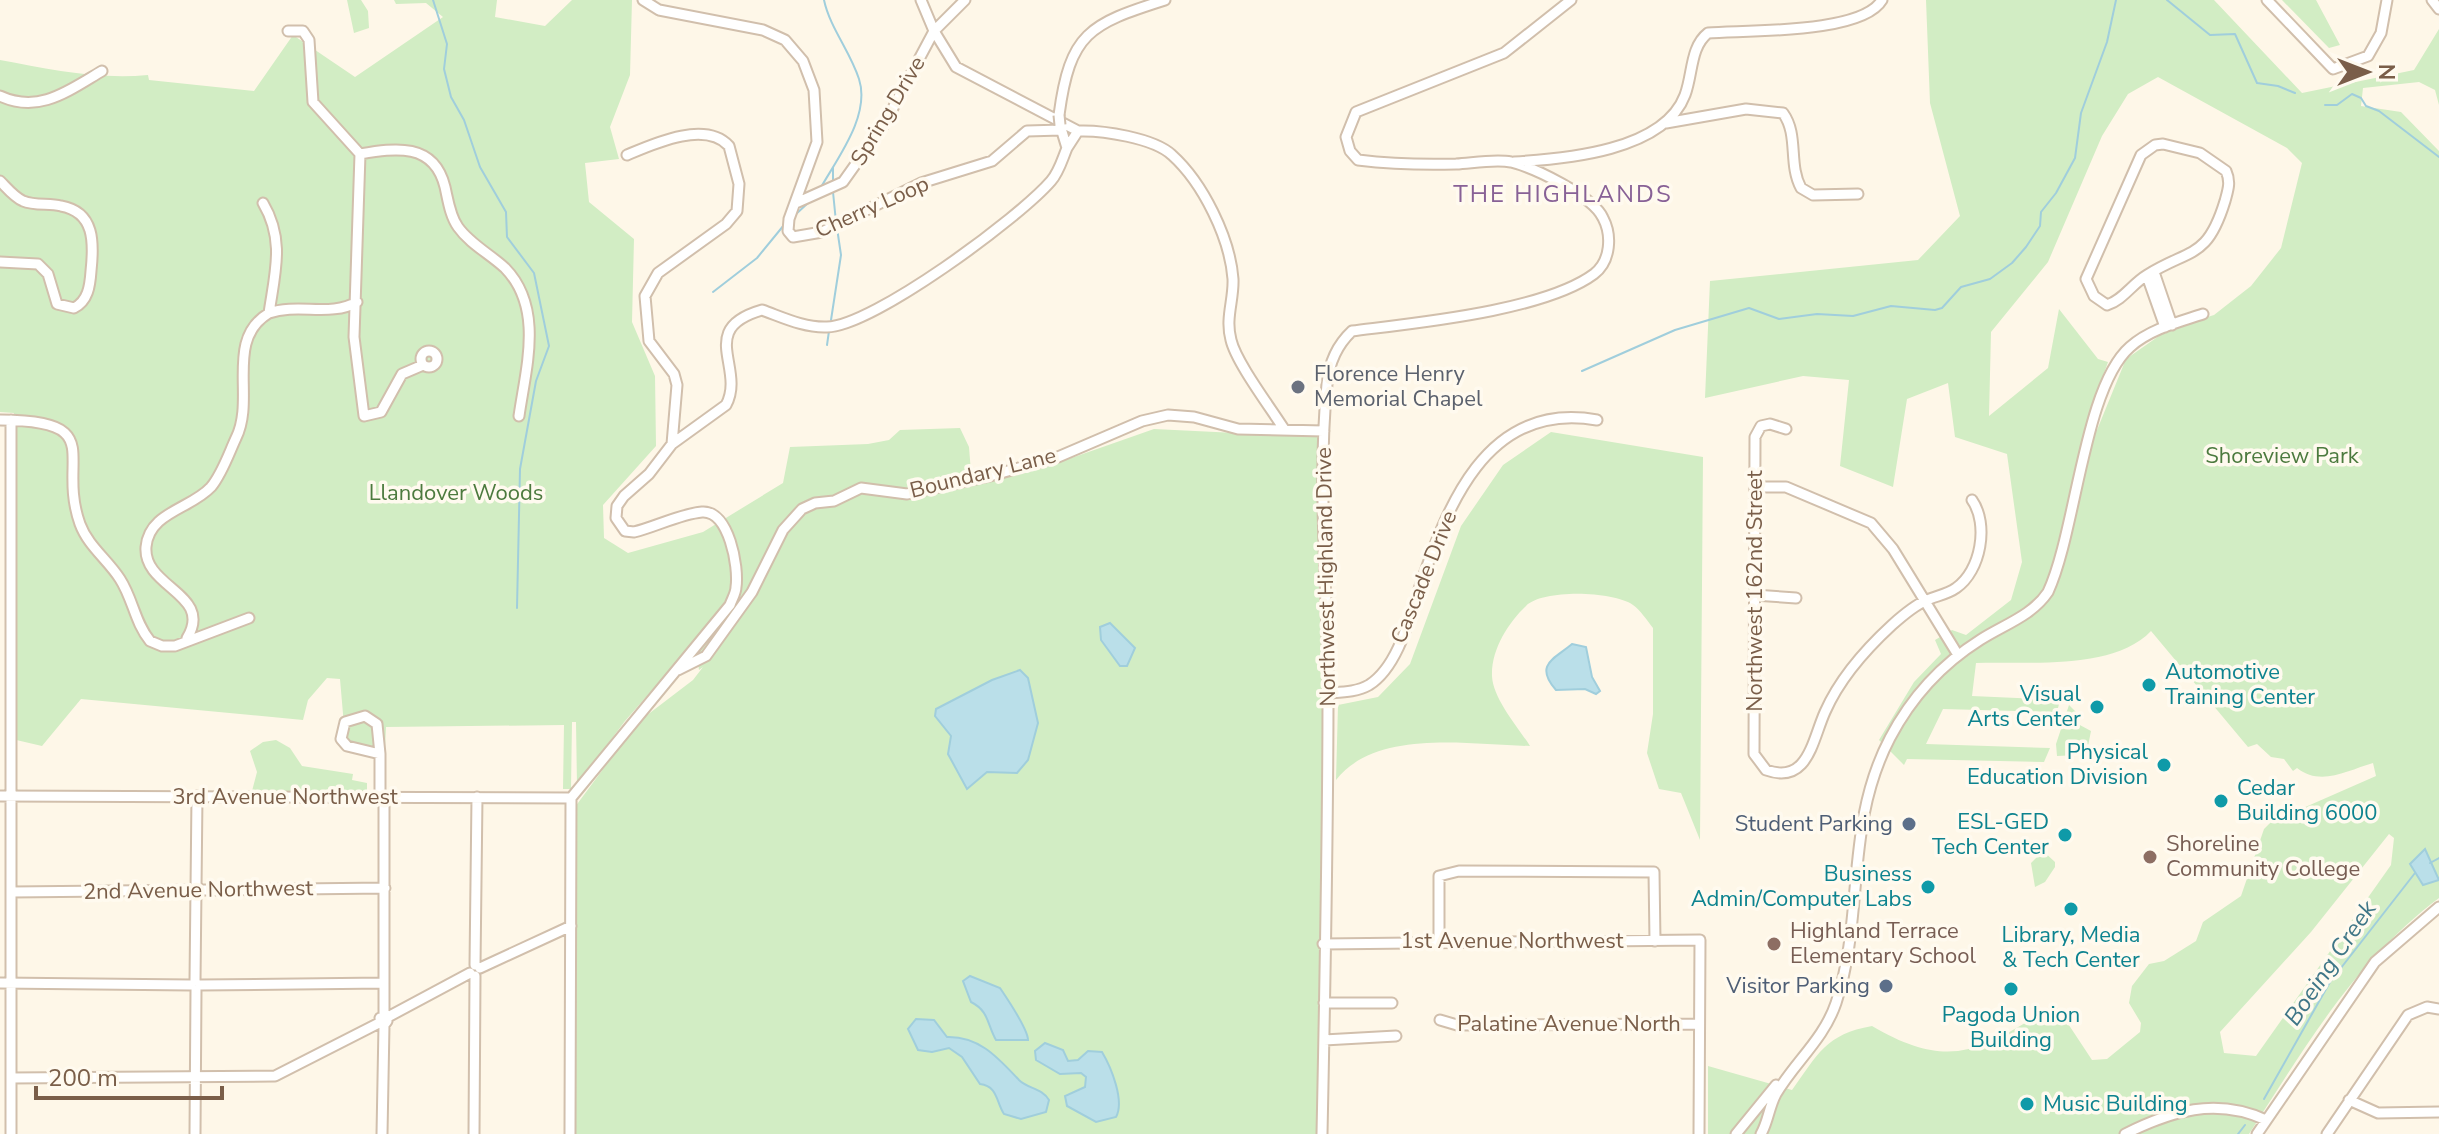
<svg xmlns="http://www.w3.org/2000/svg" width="2439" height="1134" viewBox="0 0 2439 1134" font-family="'Nunito Sans',sans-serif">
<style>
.green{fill:#d2edc4;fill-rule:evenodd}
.water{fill:#badfe9;stroke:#a0cedc;stroke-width:2}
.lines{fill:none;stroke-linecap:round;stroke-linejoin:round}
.stream{stroke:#a0cedc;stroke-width:2}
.minor-casing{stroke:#d1bfac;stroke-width:13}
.minor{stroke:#fff;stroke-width:9}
.minor-bridge-casing{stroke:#d1bfac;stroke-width:13;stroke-linecap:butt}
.minor-bridge{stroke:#fff;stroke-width:9}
.worship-dot{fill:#6b7280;stroke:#fffaef;stroke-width:3}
.culture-dot{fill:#0f9aa8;stroke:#fffaef;stroke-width:3}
.service-dot{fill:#5c6f8a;stroke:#fffaef;stroke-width:3}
.education-dot{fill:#8d6e63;stroke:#fffaef;stroke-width:3}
.labels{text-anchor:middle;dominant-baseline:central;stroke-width:7;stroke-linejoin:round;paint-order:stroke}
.street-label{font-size:22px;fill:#7a5e49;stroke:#fffaef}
.worship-label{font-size:22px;fill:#5b616d;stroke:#fffaef;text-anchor:start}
.park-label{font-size:22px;fill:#4c7a3e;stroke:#fffaef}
.culture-label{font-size:22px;fill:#0d838f;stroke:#fffaef;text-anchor:end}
.service-label{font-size:22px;fill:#4e5e75;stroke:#fffaef;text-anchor:end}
.education-label{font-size:22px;fill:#785e54;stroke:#fffaef;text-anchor:start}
.neighbourhood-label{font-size:24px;letter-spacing:2px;fill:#886196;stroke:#fffaef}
.water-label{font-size:24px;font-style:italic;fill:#3f7687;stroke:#fffaef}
</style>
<rect width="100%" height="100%" fill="#fef7e8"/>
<!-- green -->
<path class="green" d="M347 0H361L368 11 369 28 354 33Z
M394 0H497L495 17 545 26 572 0H632L630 75 610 127 619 159 585 163 589 202 634 239 632 322 655 376 656 446 603 505 604 538 628 553 703 532 783 483 790 447 868 444 889 440 900 430 960 428 969 447 972 485 1040 469 1154 429 1319 437 1324 451 1320 1134H576L575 807 638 722 693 680 703 667 699 670 695 641 625 721 577 785 576 722H572L571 789H563L564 725 386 727 385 748 353 743 345 737 340 679 327 678 308 700 303 720 81 699 42 746 12 739 14 413 0 412V60C49 69 98 80 148 75L149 80 254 91 293 35 355 77 443 17 426 3 396 4Z
M1926 0H2214L2302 93 2414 70 2439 29V105L2435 90 2419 82 2363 88 2361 106 2401 112 2439 151V898C2354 962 2306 1046 2249 1134H1708V1066L1792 1090C1818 1054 1826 1034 1872 1026 1952 1073 1984 1049 2055 1004L2092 1060 2107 1059 2140 1032 2141 1023 2129 1003 2132 986 2149 964 2164 961 2196 941 2203 922 2241 896 2264 829 2271 822 2376 776 2373 763C2348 770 2321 787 2297 768L2293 771 2284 759 2271 757 2257 744 2248 747 2151 631C2113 671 2028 661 1976 663L1972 696 2060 700 2057 712 1943 709 1926 744 2050 748 2044 762 1907 759 1904 765 1879 740 1914 682 1941 654 1935 640 1952 630 1966 635 2011 600 2022 562 2007 454 1955 437 1948 383 1907 399 1893 487 1840 466 1849 380 1803 376 1705 398 1710 281 1918 260 1960 216 1930 103ZM2158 77 2287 148 2302 163 2281 248 2251 286 2214 315 2169 329 2126 359 2097 430 2085 427 2108 362 2098 359 2059 309 2048 368 1989 416 1991 332 2048 262 2102 136 2128 94ZM2389 834 2394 838 2391 865 2256 1056 2224 1053 2220 1032 2311 932Z
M2282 0H2316L2340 45 2329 48Z
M1551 432 1703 457 1700 840 1681 793 1659 789 1647 753 1653 714V628C1647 620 1640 610 1633 605 1613 591 1543 589 1526 606 1508 623 1491 650 1492 676 1493 699 1518 727 1530 746 1469 745 1377 728 1336 780L1338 705 1378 697 1410 664 1461 526 1503 465Z
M2069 705 2079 715 2078 724 2091 731 2087 751 2079 755 2057 756 2056 744Z
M276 740 290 748 302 766 353 774 352 780 367 783V794L252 791 257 772 250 751 263 742Z
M2043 851 2055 862V867L2045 882 2035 887 2031 863Z"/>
<!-- water -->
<path class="water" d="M1110 623 1135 648 1127 666H1120L1101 640 1100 627Z
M1572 644 1586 647 1592 677 1600 691 1596 694 1585 689 1556 690C1533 664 1556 658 1572 644Z
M1020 670 1028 678 1038 723 1028 760 1017 773 987 772 967 789 948 754 951 736 935 716 936 709 992 680Z
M2425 849 2439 880 2423 885 2410 864Z
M970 976 1000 988C1008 1000 1028 1029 1028 1040H996C987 1024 989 1011 971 1002L963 981Z
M916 1019 934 1020 947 1037C980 1036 999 1059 1019 1080 1028 1089 1042 1088 1049 1100L1046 1112 1021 1119 1004 1114C996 1102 998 1086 980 1084L962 1057 949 1048 932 1052 918 1050 908 1029Z
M1045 1043 1063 1050 1068 1061 1078 1060 1088 1051 1102 1052C1111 1067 1125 1101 1116 1117L1096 1122 1067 1106 1065 1096 1085 1087 1086 1077 1081 1073 1060 1074 1036 1060 1035 1051Z"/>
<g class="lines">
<!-- stream -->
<path class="stream" d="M433 0 447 44 444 69 451 97 464 120 480 167 506 212 507 237 534 273 549 346 536 381 520 469 517 608
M2167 0 2210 35 2235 34 2257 83 2278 86 2295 93
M2325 105H2337L2352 94 2361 98 2366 106 2379 111 2439 157
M833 168V182
M820 189C836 160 871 116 859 79 850 51 830 28 824 0
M833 192 836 222
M795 215 808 203
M713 292 757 258 784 225
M831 320 841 255 837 228
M827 345 829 331
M1582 371 1675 330 1749 308 1779 319 1817 314 1853 316 1891 306 1935 310 1942 308 1961 287 1990 279 2012 263 2026 247 2040 226 2041 212 2056 193 2075 158 2081 113 2107 42 2116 0
M2430 863 2439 858
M2264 1099 2330 982 2415 873
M2238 1134 2245 1125"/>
<!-- minor casing -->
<g class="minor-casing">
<path id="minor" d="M643 0 659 10 763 30 785 40 803 61 814 90 817 142 789 219 788 231 793 237 822 232 921 183 992 161 1027 131 1061 130
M921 0 934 31 956 67 1078 131
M2267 0 2333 69 2368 56 2381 33 2387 0
M2432 0 2439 9
M288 31H303L309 40 313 102 360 154 354 337 364 416 381 412 402 374 423 365
M0 96C39 114 68 91 102 71
M1059 115C1070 33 1089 24 1165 0
M1666 123 1746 109 1783 113C1799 135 1788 164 1801 188L1813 195 1858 194
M2163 144 2200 153 2226 171C2231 182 2228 190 2225 201 2207 260 2190 248 2147 275 2132 284 2123 300 2107 305L2094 296 2086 279 2141 155 2155 145Z
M1067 148 1078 131C1102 130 1154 138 1172 155 1203 183 1230 238 1233 279 1234 300 1225 318 1231 340 1236 362 1270 407 1284 429
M360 154C395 148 434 142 445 187 448 200 450 216 458 227 470 244 490 254 505 268 544 308 526 367 519 416
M627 155C653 144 705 120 729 146L739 184 737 211 726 224 658 273 645 296 649 341 674 374 677 385 672 444
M1514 162C1565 159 1664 151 1685 95 1693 74 1690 47 1708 33 1748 30 1862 34 1882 0
M0 181C7 188 14 197 23 201 35 206 49 203 61 206 95 212 94 243 91 271 90 286 88 301 74 308L57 304 48 274 38 264 0 262
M796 203 843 182 885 123 934 31 965 0
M2154 272 2172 325
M2147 276 2165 327
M269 313C298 303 331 317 357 302
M421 359a8 8 0 1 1 16 0a8 8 0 1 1-16 0Z
M0 420C110 421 56 457 80 524 88 546 108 560 120 579 133 599 135 623 150 641L162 646H175L249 618
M1786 429 1770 424 1761 426 1755 437 1754 754 1766 770C1808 785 1812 741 1825 712 1839 680 1867 648 1892 625 1902 616 1915 605 1927 600 1936 596 1948 594 1956 588 1981 571 1989 524 1972 500
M1756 487H1786L1871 523 1893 549 1958 655
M1754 595 1796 598
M187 638C214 594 143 588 146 547 149 512 191 509 211 487 222 474 229 453 236 438 256 398 224 340 269 313 275 272 285 240 263 203
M678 670 706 656 752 592 783 530 802 509 815 503 834 501 861 488 907 494 990 476 1058 457 1142 421 1168 415 1194 417 1238 429 1324 431
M1328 693C1342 692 1357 692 1369 685 1396 668 1408 624 1417 595 1446 509 1485 400 1597 420
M365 716 377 724 380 754 347 746 341 739 345 722Z
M0 796 571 798
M380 797V754
M571 798 730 605C732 599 736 593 736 587 739 567 729 510 702 512 680 514 655 527 634 532L625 531 616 518 617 506 624 496 649 474 672 444 726 405C746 368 696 329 762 310 782 317 804 328 827 327 873 326 1019 218 1051 181 1059 172 1062 160 1067 148L1060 125
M12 892 385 888
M1439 941V876L1459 871 1654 872 1655 941
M1323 944 1700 940 1699 1134
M475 965 477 797
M480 968 571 926
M195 981 197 796
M0 983 191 985
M200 985 384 983
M1324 1003H1392
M384 1017V797
M380 1018 387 1021 384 1025 382 1134
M386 1018 470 973
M1440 1020 1457 1025 1699 1024
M1324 1040 1396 1036
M11 1078 275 1076 379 1023
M2349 1100 2378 1113 2439 1112
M11 1134V420
M195 1134 196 990
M474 1134 475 976
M570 1134 571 798
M1322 1134C1325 987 1328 840 1328 693 1328 591 1317 486 1327 384 1329 364 1337 345 1352 331 1415 323 1544 311 1594 274 1611 261 1612 235 1603 218 1593 196 1535 168 1511 162 1495 159 1473 163 1456 164 1423 165 1391 164 1358 160L1350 151 1346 137 1356 112 1504 53 1571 0
M1736 1134 1776 1085
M1761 1134C1768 1122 1769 1107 1776 1094 1794 1063 1824 1039 1836 1003 1865 915 1844 826 1890 738 1911 698 1942 664 1980 640 2003 625 2032 616 2048 592 2076 532 2084 387 2130 347 2150 329 2179 322 2203 314
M2125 1134C2171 1111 2216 1097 2266 1120
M2257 1134 2375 962 2439 907
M2327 1134 2408 1015 2427 1007 2439 1009"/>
</g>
<!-- minor -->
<use href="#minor" class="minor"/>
<!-- minor-bridge casing -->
<g class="minor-bridge-casing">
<path id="minor-bridge" d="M1059 115 1060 125"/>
</g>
<!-- minor-bridge -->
<use href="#minor-bridge" class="minor-bridge"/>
</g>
<!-- markers -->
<circle class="worship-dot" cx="1298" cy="387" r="8"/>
<g class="culture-dot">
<circle cx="2149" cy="685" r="8"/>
<circle cx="2097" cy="707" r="8"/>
<circle cx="2164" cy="765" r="8"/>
<circle cx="2221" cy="801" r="8"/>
<circle cx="2065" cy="835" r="8"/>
<circle cx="1928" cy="887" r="8"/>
<circle cx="2071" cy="909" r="8"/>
<circle cx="2011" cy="989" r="8"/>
<circle cx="2027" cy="1104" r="8"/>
</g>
<g class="service-dot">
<circle cx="1909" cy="824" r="8"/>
<circle cx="1886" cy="986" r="8"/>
</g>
<g class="education-dot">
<circle cx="2150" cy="857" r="8"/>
<circle cx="1774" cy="944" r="8"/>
</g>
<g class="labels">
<!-- street labels -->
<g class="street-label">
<text transform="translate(888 111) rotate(-59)">Spring Drive</text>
<text transform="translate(872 207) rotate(-24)">Cherry Loop</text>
<text transform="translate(983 473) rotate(-14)">Boundary Lane</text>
<text transform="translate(1326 577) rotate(-91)">Northwest Highland Drive</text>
<text transform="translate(1424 577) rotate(-68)">Cascade Drive</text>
<text transform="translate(1755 591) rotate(-90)">Northwest 162nd Street</text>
<text x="285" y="797">3rd Avenue Northwest</text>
<text transform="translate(198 890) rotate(-1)">2nd Avenue Northwest</text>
<text x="1512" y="941">1st Avenue Northwest</text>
<text x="1569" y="1024">Palatine Avenue North</text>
</g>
<!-- worship labels -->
<g class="worship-label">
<text x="1314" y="374">Florence Henry<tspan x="1314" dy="25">Memorial Chapel</tspan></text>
</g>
<!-- park labels -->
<g class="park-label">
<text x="2282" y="456">Shoreview Park</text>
<text x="456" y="493">Llandover Woods</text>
</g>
<!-- culture labels -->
<g class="culture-label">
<text x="2165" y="672" text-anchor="start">Automotive<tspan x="2165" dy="25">Training Center</tspan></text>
<text x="2081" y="694">Visual<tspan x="2081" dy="25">Arts Center</tspan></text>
<text x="2148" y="752">Physical<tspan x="2148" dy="25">Education Division</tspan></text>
<text x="2237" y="788" text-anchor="start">Cedar<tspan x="2237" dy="25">Building 6000</tspan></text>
<text x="2049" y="822">ESL-GED<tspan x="2049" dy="25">Tech Center</tspan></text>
<text x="1912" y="874">Business<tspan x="1912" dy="25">Admin/Computer Labs</tspan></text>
<text x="2071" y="935" text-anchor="middle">Library, Media<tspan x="2071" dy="25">&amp; Tech Center</tspan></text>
<text x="2011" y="1015" text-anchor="middle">Pagoda Union<tspan x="2011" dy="25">Building</tspan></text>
<text x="2043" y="1104" text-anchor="start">Music Building</text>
</g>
<!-- service labels -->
<g class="service-label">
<text x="1893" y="824">Student Parking</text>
<text x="1870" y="986">Visitor Parking</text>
</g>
<!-- education labels -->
<g class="education-label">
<text x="2166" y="844">Shoreline<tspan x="2166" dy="25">Community College</tspan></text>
<text x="1790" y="931">Highland Terrace<tspan x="1790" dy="25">Elementary School</tspan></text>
</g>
<!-- neighbourhood labels -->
<g class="neighbourhood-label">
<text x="1563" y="194">THE HIGHLANDS</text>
</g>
<!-- water labels -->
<g class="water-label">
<text transform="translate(2330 963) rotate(-56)">Boeing Creek</text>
</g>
</g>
<!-- north arrow -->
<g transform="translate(2367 72) rotate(90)" stroke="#fffaef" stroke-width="6" paint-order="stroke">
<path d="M0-6L14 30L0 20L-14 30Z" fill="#7a5e49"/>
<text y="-12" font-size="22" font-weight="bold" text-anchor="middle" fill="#7a5e49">N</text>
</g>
<!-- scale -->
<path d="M36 1086v12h186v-12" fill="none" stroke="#7a5e49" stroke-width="4"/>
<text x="48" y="1086" font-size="24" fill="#7a5e49" stroke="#fffaef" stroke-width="6" paint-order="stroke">200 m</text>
</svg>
